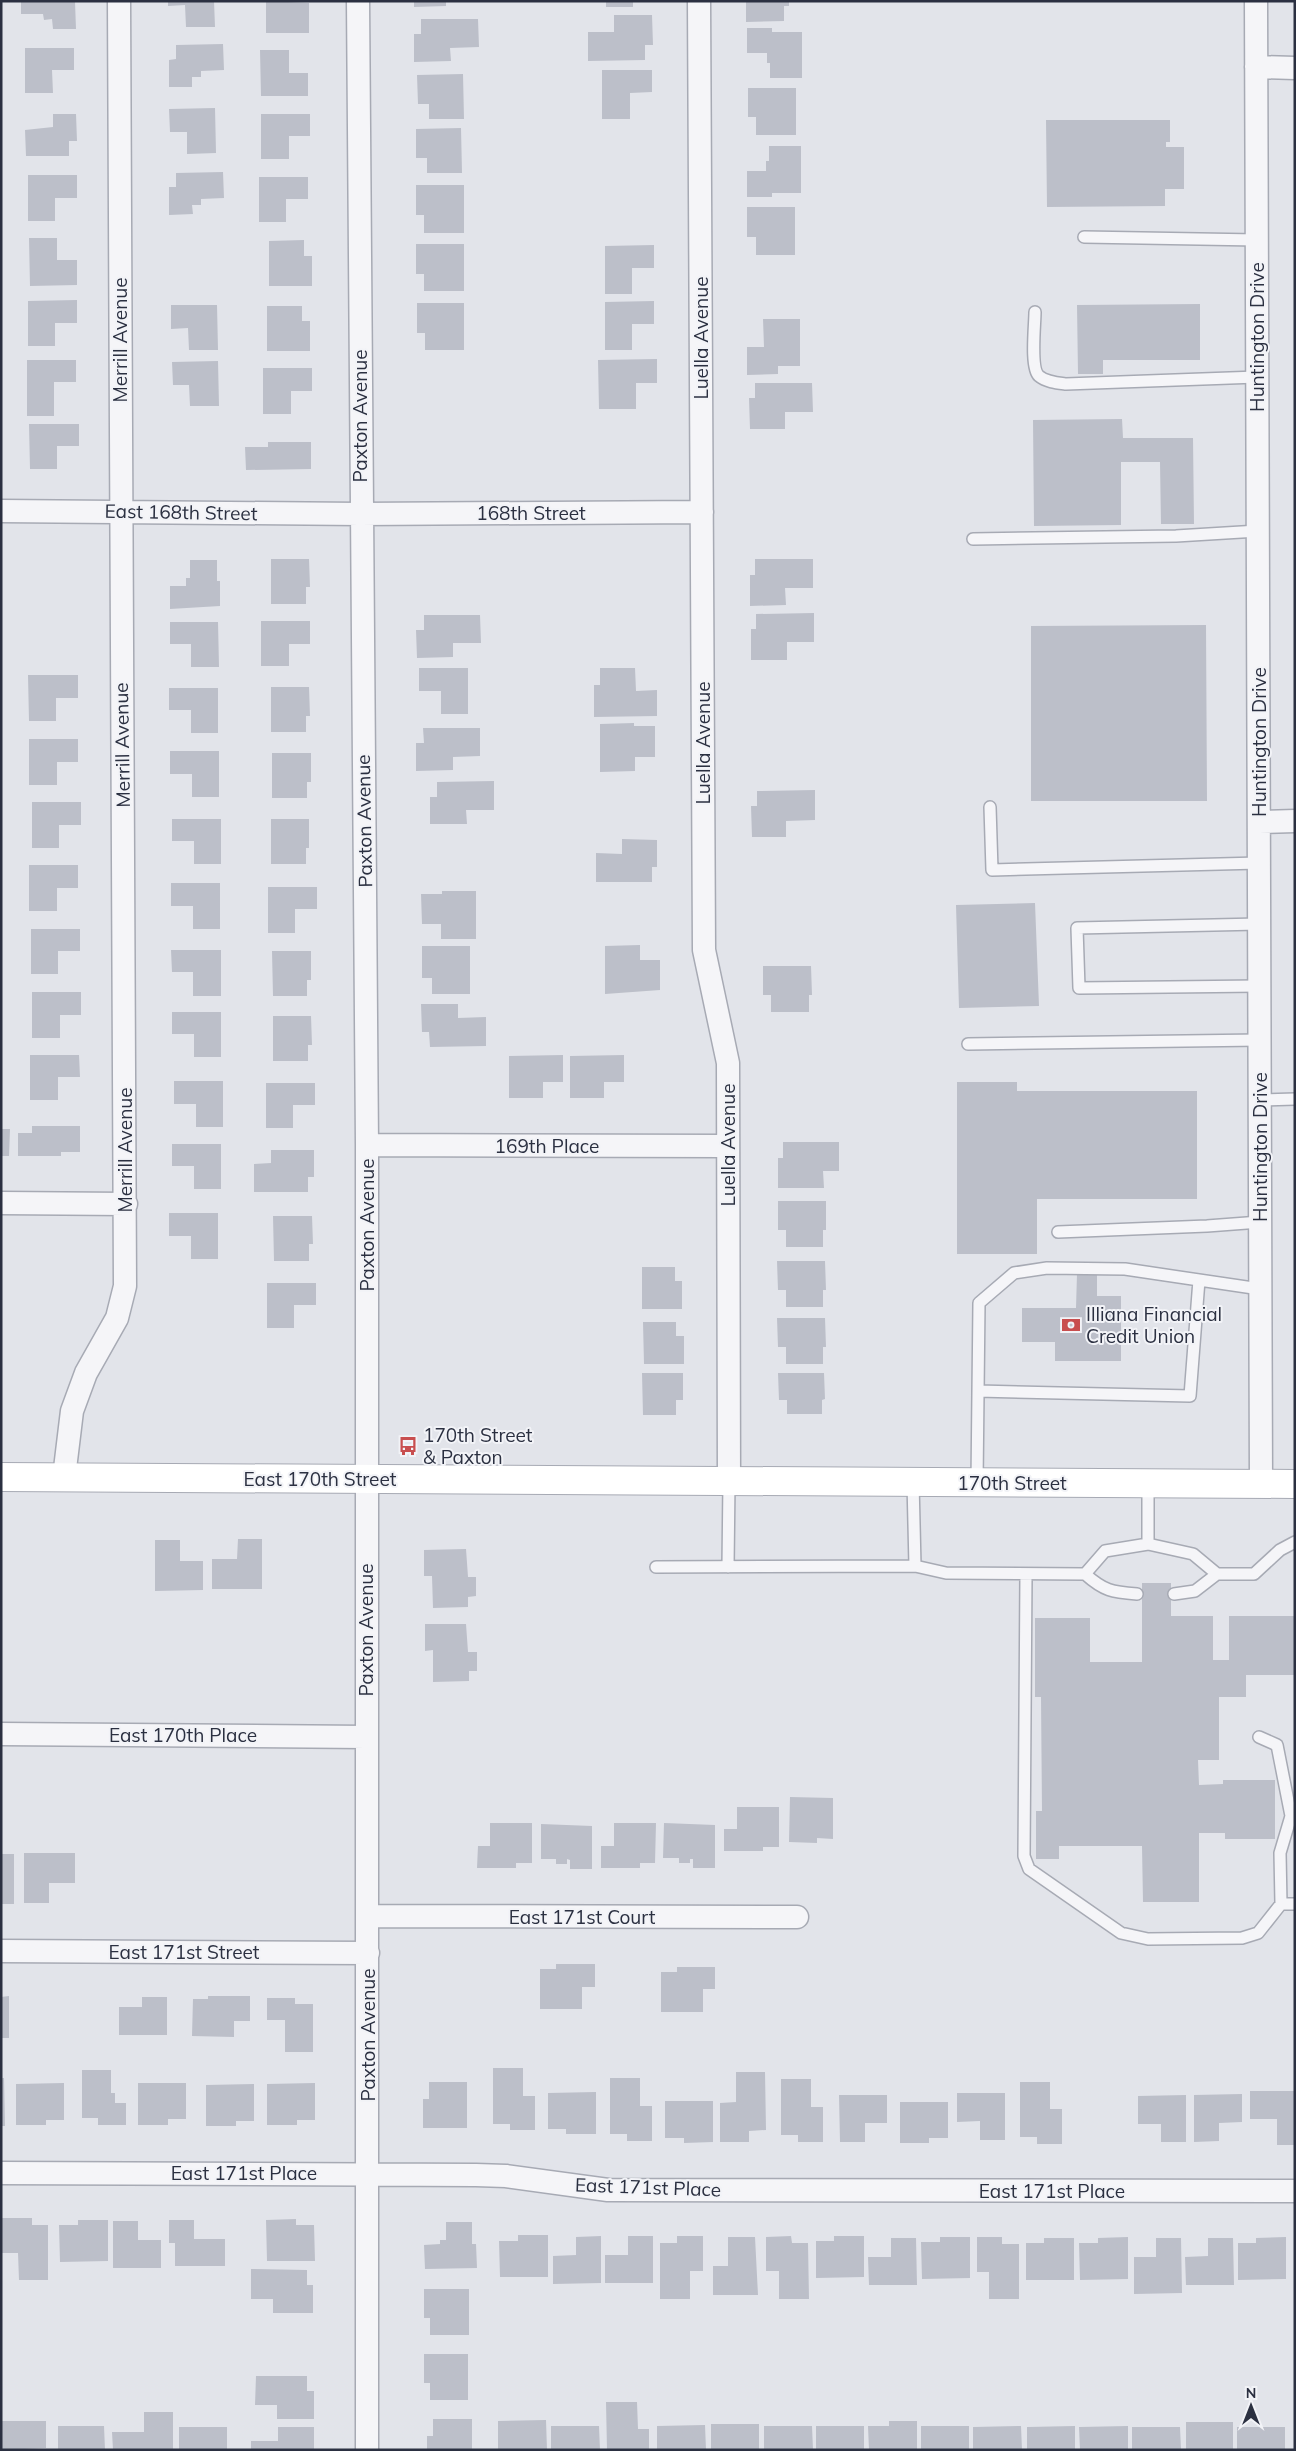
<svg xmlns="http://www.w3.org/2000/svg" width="1296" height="2451" viewBox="0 0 1296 2451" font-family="Mulish,sans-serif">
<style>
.building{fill:#bcbfc9}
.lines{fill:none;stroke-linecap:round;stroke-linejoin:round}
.lane-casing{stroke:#a7aab4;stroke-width:14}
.street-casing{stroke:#a7aab4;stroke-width:25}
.secondary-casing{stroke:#a7aab4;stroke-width:30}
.lane{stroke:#f5f5f8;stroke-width:11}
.street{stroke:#f5f5f8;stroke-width:22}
.secondary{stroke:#fff;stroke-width:28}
.labels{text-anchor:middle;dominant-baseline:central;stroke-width:4;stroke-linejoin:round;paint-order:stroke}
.street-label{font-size:19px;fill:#2b3041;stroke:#f2f3f7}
.poi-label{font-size:19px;fill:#2b3041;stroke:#f2f3f7;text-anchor:start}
</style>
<rect width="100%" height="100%" fill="#e2e4ea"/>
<!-- building -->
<path class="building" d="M21 1 75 2 76 29H53L52 19 44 20 43 14H21Z
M168 1H214L215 27H186L185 5 168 6Z
M266 1 309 3V33H266Z
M414 1H446V6L414 7Z
M606 1H633V7H606Z
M746 1H789V6H784V21L746 22Z
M614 15H652L653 45H645V60L588 61V32H614Z
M421 19H478L479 47 450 48 451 61 414 62V34H421Z
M747 28H772V32H802V78H770V63H767V53H747Z
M223 44 224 70 201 71V77H192V87H169V60L176 59V45Z
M25 48H74V70H52L53 93H25Z
M260 50H289V73H308V96H261Z
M602 70H652V92L630 93V119H602Z
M463 74 464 119H429V104H418L417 75Z
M748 88H796V135H756V117H748Z
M215 108 216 153 187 154V132H170L169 109Z
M53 114H76L77 141H69V156H26L25 130 53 127Z
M261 114H310V136H289V159H261Z
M1046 120H1170V142H1166V147H1184V189H1165V206L1047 207Z
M461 128 462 173H427V158H416V129Z
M769 146H801V193H772V197H747V171H766V161H769Z
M223 172 224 198 201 199V205H192L193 214 169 215V187H176V173Z
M28 175H77V198H55V221H28Z
M259 177H308V199H286V222H259Z
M416 185H464V233H424V215H416Z
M747 207H795V255H756V237H747Z
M29 238H57V260H77V285L30 286Z
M304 240V256H312V286H269V241Z
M416 244H464V291H424V274H416Z
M654 245V268H632V294H605V246Z
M77 300V323H55V346H28V301Z
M654 301V324H632V350H605V302Z
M417 303H464V350H425V333H417Z
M1200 304V360H1103V374H1078L1077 305Z
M171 305H217L218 350H189L188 328 171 329Z
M267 306H302V321H310V351H267Z
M763 319H800V366H778V374L747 375V347H764Z
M657 359V383H636V409H599L598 360Z
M27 360H76V382H54V416H27Z
M218 361 219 406H190L189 385H173L172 362Z
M263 368H312V391H291V414H263Z
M755 383H812L813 412H785V429H750L749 398H755Z
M1122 419 1123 438H1193L1194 524H1161L1160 462H1121V525L1034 526 1033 420Z
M29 424H79V446H57V469H30Z
M268 442H311V469L246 470 245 447H268Z
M271 559H309L310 587H306V604H271Z
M755 559H813V588H785L786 605 750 606V575H755Z
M190 560H217V581H220V606L170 609V586H186V578H190Z
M814 613V642H787V660H751V629H756V614Z
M424 615H480L481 643H453V657L417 658 416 630H424Z
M261 621H310V644H289V666H261Z
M170 622H218L219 667H191V644H170Z
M1206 625 1207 801H1031V626Z
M419 668H468V714H441V691H419Z
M600 668H635L636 691 657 690V716L594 717V685H600Z
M28 675H78V698H56V721H29Z
M271 687H309L310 716H306V732H271Z
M169 688H218V733H191V710H169Z
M634 723V726H655V757H635V771L600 772V724Z
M423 728H480V756L453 757V770L416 771V743H424Z
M29 739H78V762H57V785H29Z
M170 751H219V797H192V774H170Z
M272 753H311V782H307V798H272Z
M494 781V810H466L467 824H430V797H437V782Z
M815 790V820L786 821V837H752L751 806H757V791Z
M32 802H81V825H59V848H32Z
M172 819H221V864H194V841H172Z
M271 819H309V848H306V864H271Z
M622 839 657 840V867H652V882H596V853L622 854Z
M29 865H78V888H57V911H29Z
M171 883H220V929H193V906H171Z
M268 887H317V909H295V933H268Z
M442 891H476V939H441V924H422L421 894H442Z
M1035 903 1039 1006 959 1008 956 905Z
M31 929H80V951H58V974H31Z
M640 945V960H660V990L605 994V946Z
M422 946H470V994H432V978H422Z
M171 950H221V996H193V972H172Z
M272 951H311V980H307V996H273Z
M763 966H811L812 995H809V1012H771V995H763Z
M32 992H81V1015H60V1038H32Z
M421 1004H458V1018L486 1017V1046L430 1047 429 1032H422Z
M172 1012H221V1057H194V1034H172Z
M273 1016H311L312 1045H308V1061H273Z
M30 1055H79L80 1077H58V1100H30Z
M563 1055V1082H543V1098H509V1056Z
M624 1055V1082H604V1098H570V1056Z
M174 1081H223V1127H196V1104H174Z
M957 1082H1017V1091H1197V1199H1037V1254H957Z
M266 1083H315V1105H293V1128H266Z
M32 1126H80V1152H61V1156H18V1133H32Z
M1 1129H10L9 1156H1Z
M783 1142H839V1171H823L824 1188H778V1158H783Z
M172 1144H221V1189H194V1166H172Z
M271 1150H314V1177H308V1192H254V1164L271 1163Z
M778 1201H826V1230H823V1247H786V1230H778Z
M169 1213H218V1259H191V1236H169Z
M273 1216H312L313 1244H309V1261H274Z
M777 1261H825L826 1290H823V1307H786V1290H778Z
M642 1267H675V1281H682V1309H642Z
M1077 1274H1097V1296H1121V1361H1055V1342H1022V1308H1076Z
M267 1283H316V1305H294V1328H267Z
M777 1318H825L826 1347H823V1364H786V1347H778Z
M643 1322H676V1336H684V1364H644Z
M642 1373H683V1400H676V1415H643Z
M778 1373H824L825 1399 822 1400V1414H787V1400H779Z
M238 1539H262V1589H212V1559H237Z
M155 1540H180V1561H203V1590L155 1591Z
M466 1549 468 1577H476V1596L468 1597V1607L433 1608 432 1576H424V1550Z
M1142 1583H1171V1616H1213V1660H1229V1616H1295V1675H1246V1697H1219V1760H1198L1199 1785 1223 1784V1780H1275V1839H1225V1833H1199V1902H1143L1142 1846H1059V1859H1036V1811H1042L1041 1697H1035V1618H1090V1662H1142Z
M425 1624H466L468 1652H477V1671H469V1681L433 1682V1650L425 1651Z
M790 1797 833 1798V1839L817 1838V1843L789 1842Z
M737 1807H779V1847H763V1851H724V1829H737Z
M490 1823H532V1863H516V1868H477L478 1846H490Z
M614 1823H656L655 1863H640V1868H601V1846H614Z
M664 1823 715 1825V1868H693V1859H690V1863H679V1858H663Z
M541 1824 592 1826V1869H570V1860L567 1859V1864H556V1859H541Z
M24 1853H75V1883H49V1903H24Z
M1 1854H14V1904H1Z
M556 1964H595V1987H582V2009H540V1969H556Z
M677 1967H715V1989H703V2012H661V1972H677Z
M9 1996V2038H1V1997Z
M208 1996H250V2021H234V2037L192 2036 193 1999H208Z
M142 1997H167V2035H119V2007H142Z
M267 1998H295V2004H313V2052H285V2020H267Z
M493 2068H523V2096H535V2130H510V2124H493Z
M82 2070H111V2093H115V2103H126V2125H98V2118H82Z
M736 2072H765L766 2130 749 2131V2142H720V2103L736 2102Z
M1 2078H4L5 2126H1Z
M610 2078H640V2106H652V2141H627V2134H610Z
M781 2079H811V2107H823V2142H798V2135H781Z
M429 2082H467V2128H423V2099H429Z
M1020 2082H1050V2109H1062V2144H1037V2137H1020Z
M64 2083V2120H46V2125H16V2084Z
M138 2083H186V2119H168V2125H138Z
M315 2083V2120H297V2125H267V2084Z
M254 2084V2121H236V2126H206V2085Z
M1250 2091H1295V2145H1277V2119H1250Z
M596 2092V2134H566V2129H548V2093Z
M957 2093H1005V2140H980V2121L957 2122Z
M1242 2094V2122L1219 2123V2141L1194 2142V2095Z
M839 2095H887V2123H865V2142H840Z
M1186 2095V2142H1161V2124H1138V2096Z
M665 2101H713V2142L684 2143V2138H665Z
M900 2102H948V2138H929V2143H900Z
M2 2218H32V2225H48V2280H19L18 2253H2Z
M296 2219V2225H314L315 2261H267L266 2220Z
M78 2220H108V2261L60 2262 59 2225H78Z
M169 2220H194V2239H225V2266H175V2243H169Z
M113 2221H138V2240H161V2268H113Z
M446 2222H472V2244H476L477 2268 425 2269 424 2245 440 2244V2240H446Z
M518 2235H548V2277H500L499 2241H518Z
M601 2236V2283L553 2284V2256L576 2255V2237Z
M628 2236H653V2283H605V2255H628Z
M677 2236H703V2271H690V2299H660V2243H677Z
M791 2236 792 2243H808L809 2299H779V2271H766V2237Z
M834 2236H864V2277L816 2278V2241H834Z
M728 2237H755L758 2295H713V2266H728Z
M940 2237H970V2278L922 2279 921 2242H940Z
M977 2237H1002V2244H1019V2299H989V2272H977Z
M1128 2237V2279L1080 2280 1079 2243H1098V2238Z
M1286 2237V2279L1238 2280V2243H1256V2238Z
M891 2238H916L917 2285H869L868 2257H891Z
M1044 2238H1074V2280H1026V2243H1044Z
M1156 2238H1181L1182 2293 1134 2294V2257H1156Z
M1208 2238H1233L1234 2285H1186L1185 2257 1208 2256Z
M251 2269 307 2270V2285H313V2313H273V2299H251Z
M424 2289H469V2335H430V2318H424Z
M424 2354H468V2400H430V2383H424Z
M256 2376H307V2391H314V2419H277V2405H255Z
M606 2402H637L638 2429H649V2450H607Z
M144 2412H173V2450H113L112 2432H144Z
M433 2419H472V2450H427V2436H433Z
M546 2420 547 2450H498V2421Z
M2 2421H46V2448L2 2450Z
M889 2421H917V2450H869L868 2426H889Z
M1186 2422H1233V2450L1186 2449Z
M711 2424H759V2450H711Z
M705 2425 706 2450H657V2426Z
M58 2426H104L105 2450H58Z
M551 2426H599L600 2450H551Z
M764 2426H812L813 2450H764Z
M816 2426H864V2450H816Z
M921 2426H969V2450H921Z
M1021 2426 1022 2450H973V2427Z
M1075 2426V2450H1027V2427Z
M1128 2426V2450H1080L1079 2427Z
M179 2427H227V2450H179Z
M278 2427H314V2450H251V2441H278Z
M1132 2427H1180L1181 2450H1132Z
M1237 2427H1285V2450H1237Z"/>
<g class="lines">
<!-- lane casing -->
<g class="lane-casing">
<path id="lane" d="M1084 237 1257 240
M1035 312C1035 325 1030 368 1039 376 1046 382 1058 383 1066 384L1257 377
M973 539 1176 536 1258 531
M990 807 992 870 1259 863
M1259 924 1077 928 1079 988 1259 986
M968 1044 1260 1040
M1260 1100 1295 1099
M1058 1232 1207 1226 1260 1222
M978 1391 1190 1396 1199 1280
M913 1482 915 1566
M977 1482 979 1303 1014 1273 1047 1268 1125 1269 1260 1289
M1148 1483V1544
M656 1567 915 1566 946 1573 1085 1574 1105 1551 1148 1544 1193 1554 1217 1574H1254L1280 1550 1295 1542
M728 1567 729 1482
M1026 1574 1024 1856 1029 1869 1121 1933 1148 1939 1242 1938 1258 1933 1281 1904
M1085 1574C1104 1591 1112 1592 1137 1594
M1174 1594 1195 1591 1217 1574
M1259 1737 1277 1745 1291 1816
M1295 1816H1291L1280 1853 1281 1904H1295"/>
</g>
<!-- street casing -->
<g class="street-casing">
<path id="street" d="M358 1 367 1145V2450
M699 1 704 950 728 1063 729 1482
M1256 1 1261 1484
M1256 67 1295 68
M1 511 360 514 702 512
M1259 822 1295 821
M367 1145 727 1146
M1 1203 126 1204
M64 1477 72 1411 86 1373 117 1318 125 1286 119 1
M1 1734 366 1737
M368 1916 797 1917
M1 1951 368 1953
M1 2173 476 2175 506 2176 608 2190 1295 2191"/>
</g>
<!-- secondary casing -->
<g class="secondary-casing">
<path id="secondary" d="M1 1477 1295 1484"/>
</g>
<!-- lane -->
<use href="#lane" class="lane"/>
<!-- street -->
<use href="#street" class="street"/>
<!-- secondary -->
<use href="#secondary" class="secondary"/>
</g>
<!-- icons -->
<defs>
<g id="bank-bare" transform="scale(1.5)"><path d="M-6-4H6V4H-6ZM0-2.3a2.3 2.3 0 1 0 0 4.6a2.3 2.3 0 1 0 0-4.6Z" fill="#c84e4f" stroke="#f2f3f7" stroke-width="2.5" paint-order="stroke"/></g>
<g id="bus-bare" transform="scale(1.5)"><path d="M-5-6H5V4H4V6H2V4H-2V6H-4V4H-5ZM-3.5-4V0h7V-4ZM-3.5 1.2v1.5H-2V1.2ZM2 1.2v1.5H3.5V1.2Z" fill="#c84e4f" stroke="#f2f3f7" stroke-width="2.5" paint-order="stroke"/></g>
</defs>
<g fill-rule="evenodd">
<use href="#bank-bare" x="1071" y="1325"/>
<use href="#bus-bare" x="408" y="1446"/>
</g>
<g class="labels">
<!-- street labels -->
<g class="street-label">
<text transform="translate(1257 337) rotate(-90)">Huntington Drive</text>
<text transform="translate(701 338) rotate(-90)">Luella Avenue</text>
<text transform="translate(120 340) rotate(-90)">Merrill Avenue</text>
<text transform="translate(360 416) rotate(-90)">Paxton Avenue</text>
<text transform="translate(181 512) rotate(1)">East 168th Street</text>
<text x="531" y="513">168th Street</text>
<text transform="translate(1259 742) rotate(-90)">Huntington Drive</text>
<text transform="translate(703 743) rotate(-90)">Luella Avenue</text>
<text transform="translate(122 745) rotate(-91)">Merrill Avenue</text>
<text transform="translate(364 821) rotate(-91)">Paxton Avenue</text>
<text transform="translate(728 1145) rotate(-90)">Luella Avenue</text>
<text x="547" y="1146">169th Place</text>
<text transform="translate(1260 1147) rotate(-90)">Huntington Drive</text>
<text transform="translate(125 1150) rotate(-90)">Merrill Avenue</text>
<text transform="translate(367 1225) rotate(-90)">Paxton Avenue</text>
<text x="320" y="1479">East 170th Street</text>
<text x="1012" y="1483">170th Street</text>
<text transform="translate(366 1630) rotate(-90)">Paxton Avenue</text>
<text x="183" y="1735">East 170th Place</text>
<text x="582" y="1917">East 171st Court</text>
<text x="184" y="1952">East 171st Street</text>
<text transform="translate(368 2035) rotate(-90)">Paxton Avenue</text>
<text x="244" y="2173">East 171st Place</text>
<text transform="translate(648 2187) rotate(2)">East 171st Place</text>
<text x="1052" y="2191">East 171st Place</text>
</g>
<!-- poi labels -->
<g class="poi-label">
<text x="1086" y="1314">Illiana Financial<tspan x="1086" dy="22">Credit Union</tspan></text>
<text x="423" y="1435">170th Street<tspan x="423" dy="22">&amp; Paxton</tspan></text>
</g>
</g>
<!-- border -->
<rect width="1296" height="2451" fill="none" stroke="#2b3041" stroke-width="5"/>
<!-- north arrow -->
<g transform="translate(1251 2406)" stroke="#f2f3f7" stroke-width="4" paint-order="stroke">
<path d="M0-4L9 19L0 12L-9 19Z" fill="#2b3041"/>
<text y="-8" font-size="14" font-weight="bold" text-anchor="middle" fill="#2b3041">N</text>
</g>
</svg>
